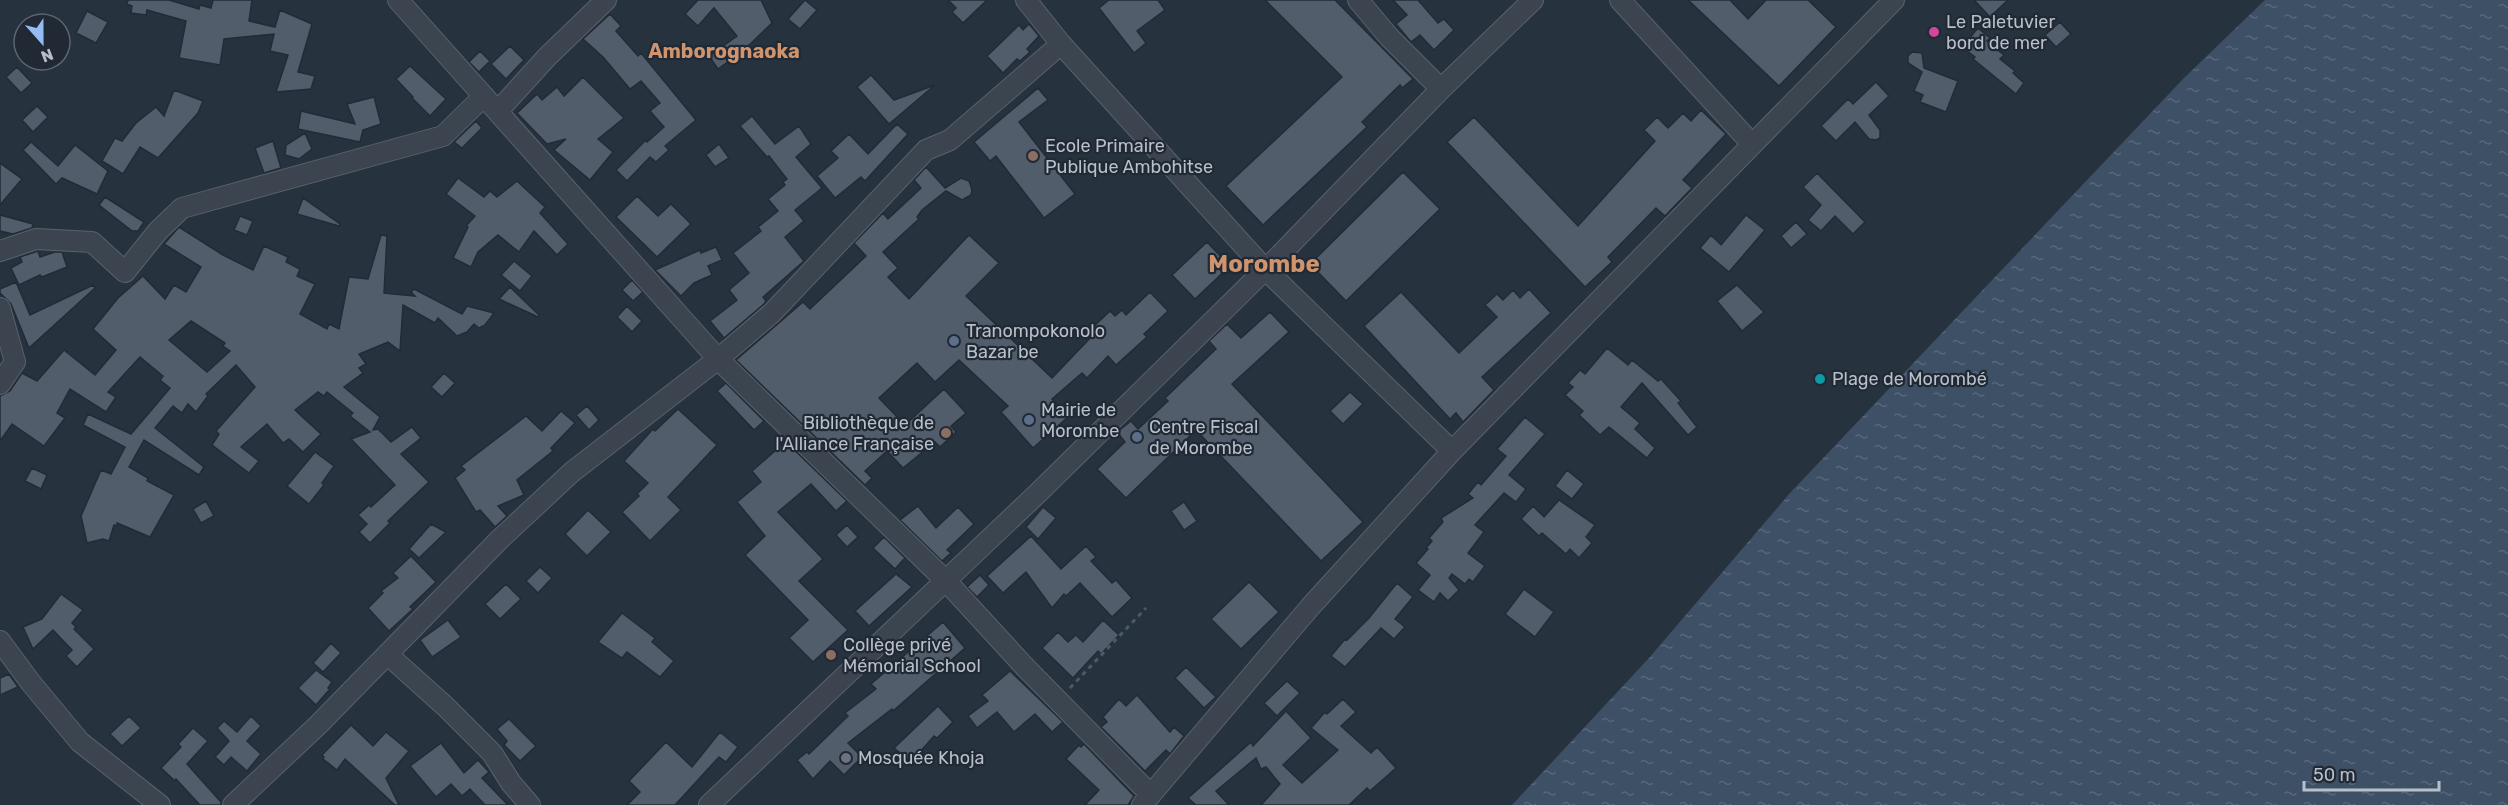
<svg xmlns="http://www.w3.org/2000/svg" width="2508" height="805" viewBox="0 0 2508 805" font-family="Rubik,sans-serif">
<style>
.water{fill:url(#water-ripples)}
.building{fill:#525d6c;stroke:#222b36;stroke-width:1.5;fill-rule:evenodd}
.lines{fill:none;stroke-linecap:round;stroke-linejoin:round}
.minor-casing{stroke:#59626c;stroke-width:22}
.path{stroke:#495d5f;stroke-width:3;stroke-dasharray:4.5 4.5;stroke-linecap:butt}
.minor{stroke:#3b444f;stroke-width:20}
.hotel-dot{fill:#d1479c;stroke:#202934;stroke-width:2}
.education-dot{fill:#8d6e63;stroke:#202934;stroke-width:2}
.service-dot{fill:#5c6f8a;stroke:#202934;stroke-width:2}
.culture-dot{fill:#0f9aa8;stroke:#202934;stroke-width:2}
.worship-dot{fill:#6b7280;stroke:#202934;stroke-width:2}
.labels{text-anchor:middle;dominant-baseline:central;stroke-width:4.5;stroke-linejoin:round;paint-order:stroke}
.poi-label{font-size:18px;fill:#b7bfc9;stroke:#202934;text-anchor:start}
.neighbourhood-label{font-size:20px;font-weight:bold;fill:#cf946d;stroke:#202934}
.district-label{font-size:24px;font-weight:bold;fill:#cf946d;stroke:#202934}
</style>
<defs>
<pattern id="water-ripples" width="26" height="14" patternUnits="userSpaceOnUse" patternTransform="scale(1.5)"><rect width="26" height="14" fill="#3e5066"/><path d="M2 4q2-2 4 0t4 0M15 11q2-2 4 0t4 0" fill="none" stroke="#58677b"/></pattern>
</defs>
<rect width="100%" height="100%" fill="#27323f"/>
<!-- water -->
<path class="water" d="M2265 0H2508V805H1512L1649 658 1790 493 2184 78Z"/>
<!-- building -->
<path class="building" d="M128 0H169L199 9 200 5 211 8 213 0H252L249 21 275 27 280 10 312 24 298 72 315 76 311 89 276 92 288 55 270 51 274 34 224 39 220 65 179 58 186 21 147 10 146 15 131 13 132 6 127 4Z
M698 0H761L772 23 744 50 718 69 709 56 737 36 714 8 698 26 685 14Z
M805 0 817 10 800 29 788 19Z
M948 0H987L963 23 952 12 956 8Z
M1109 0H1158L1165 10 1137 31 1146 43 1134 53 1099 8Z
M1265 0H1335L1413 79 1402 88 1400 85 1362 122 1367 127 1263 225 1226 186 1342 77Z
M1393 0H1418L1438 23 1444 19 1454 30 1434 50 1420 35 1411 42 1396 24 1407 15Z
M1688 0H1730L1748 19 1766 0H1808L1836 27 1779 86Z
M1974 0H2008L1990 17Z
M87 11 108 22 96 43 76 33Z
M610 14 621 26 616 31 638 56 641 53 696 120 665 146 669 150 656 162 650 157 627 181 616 170 646 140 647 142 664 127 650 111 660 103 641 81 630 89 603 57 583 39Z
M2060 22 2071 34 2056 47 2045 35Z
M1029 24 1039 36 1027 49 1030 52 1020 61 1017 59 1003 73 987 56 1019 25 1023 30Z
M1978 28 1990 38 1987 41 2004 55 2000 59 2015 71 2013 73 2024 83 2016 94 1973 59 1975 57 1962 47Z
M510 46 524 60 506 79 491 64Z
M480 51 490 61 479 72 469 62Z
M1912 52 1922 53 1924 68 1958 81 1946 112 1920 102 1923 95 1914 91 1922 72 1908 63V56Z
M410 66 446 99 430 116 412 98 413 97 396 79Z
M17 67 32 83 21 93 6 77Z
M871 75 894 100 935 85 889 124 857 87Z
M583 77 624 118 598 139 613 152 590 180 554 150 566 139 547 144 517 113 537 94 542 100 557 87 564 96Z
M1876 82 1889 96 1869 115 1880 130V138L1876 140 1869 139 1855 122 1836 141 1821 126 1848 99 1853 104Z
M1038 88 1048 100 1019 122 1075 194 1044 218 996 156 990 161 974 142Z
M174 90 203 101 198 113 158 158 140 147 123 174 102 161 115 138 122 141 136 123 156 107 164 116Z
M374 97 381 124 363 130 360 142 298 129 301 111 355 124 347 104Z
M37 106 48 117 33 132 22 120Z
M1701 110 1726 134 1683 180 1692 188 1665 216 1656 208 1608 257 1612 262 1585 287 1447 142 1474 117 1578 226 1655 141 1644 130 1657 117 1668 128 1683 113 1691 121Z
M752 116 775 144 799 126 811 144 796 157 822 188 795 210 804 221 785 237 804 261 763 297 766 301 764 304 724 338 710 321 737 300 729 290 749 273 733 253 761 231 758 227 778 211 768 199 785 185 783 182 787 179 769 156 767 157 740 126Z
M476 121 482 128 462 148 454 142Z
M897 124 908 134 865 181 861 177 835 198 817 176 838 158 831 151 849 134 868 154Z
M305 133 312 149 299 159 285 155 286 145Z
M273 141 281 168 264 173 255 148Z
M31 142 58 166 75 145 108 171 97 194 62 178 56 184 23 150Z
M719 144 729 158 715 167 706 155Z
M0 163 22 179 0 205Z
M926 167 945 188 961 178 969 181 972 190 971 195 962 200 946 191 922 210 917 217 919 219 883 252 898 268 888 277 909 299 969 235 999 263 966 296 1052 378 1094 334 1090 330 1110 311 1115 316 1122 310 1126 315 1150 292 1168 311 1144 334 1147 337 1116 365 1108 356 1087 378 1082 373 1052 399 1068 417 1033 448 1001 412 1008 406 959 360 935 382 917 363 879 398 905 425 944 389 966 413 951 426 956 432 940 447 935 442 903 468 887 451 865 471 872 478 865 485 736 360 803 302 810 309 866 256 854 243 883 213 888 219 921 188 914 180Z
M1403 172 1440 209 1346 301 1310 264Z
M1817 173 1865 222 1853 234 1835 216 1821 231 1808 220 1821 205 1803 187Z
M458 178 484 197 490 191 497 197 517 181 545 207 540 213 568 244 557 255 534 231 519 252 498 235 478 252 471 267 453 258 468 227 466 226 475 216 446 194Z
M637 196 658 216 671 204 691 224 657 257 616 217Z
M105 197 144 222 138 231H132L99 205Z
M303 198 340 224 339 226 297 214Z
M0 215 33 224 32 228 13 234 0 231Z
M1746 215 1765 230 1729 272 1700 248 1711 235 1721 245Z
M240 216 253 221 247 235 234 230Z
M1796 222 1807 234 1791 248 1781 236Z
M179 227 223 255 253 270 264 246 288 257 286 262 300 269 297 276 315 284 300 314 327 329 329 324 339 329 349 277 368 279 381 235 387 236 384 293 415 296 411 292 414 289 462 314 467 306 494 313 485 325 479 328 474 324 467 332 457 336 438 318 435 323 403 305 400 351 388 342 359 354 366 364 359 368 363 373 344 387 380 417 373 430 378 429 391 442 412 427 421 438 401 454 429 482 388 521 390 523 370 543 359 532 367 524 358 515 369 505 371 507 395 485 351 439 370 432 350 416 353 413 327 392 324 396 318 392 295 410 321 434 303 452 289 439 283 443 267 424 241 447 259 461 249 473 212 445 219 434 216 431 255 387 236 365 206 394 208 396 196 412 188 404 182 413 173 406 155 428 204 467 199 475 144 440 129 467 148 478 147 481 174 495 150 537 117 523V526L114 525 109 541 103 539 87 543 81 516 101 470 111 474 125 447 83 425 88 414 131 434 170 388 160 380 163 376 140 357 108 392 116 397 106 412 70 389 57 413 65 418 44 446 12 424 0 441V396L10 391 22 373 37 381 64 350 95 375 116 350 93 329 118 298 143 276 165 299 174 285 186 292 201 267 164 244ZM191 321 225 343 223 346 230 351 207 372 169 340Z
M1207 242 1230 266 1195 299 1172 275Z
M716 247 722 260 708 266 712 275 694 283 681 296 655 270 700 250 701 253Z
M38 251 40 257 55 252H62L67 267 42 277 40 275 19 285 11 268 22 262 20 257Z
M514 261 532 276 520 291 501 275Z
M632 280 643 292 633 301 622 290Z
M16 282 30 315 93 285 95 288 29 348 11 304 0 293V289Z
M1737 285 1764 312 1742 331 1717 301Z
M510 287 539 315 538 317 499 299Z
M1529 289 1551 313 1482 377 1494 390 1463 422 1456 413 1450 419 1364 326 1401 292 1459 353 1497 317 1485 305 1497 294 1503 300 1513 290 1520 298Z
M627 306 642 321 632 332 617 317Z
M1270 312 1289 332 1232 384 1363 522 1321 561 1196 430 1126 498 1097 469 1125 442 1117 432 1131 421 1138 429 1168 401 1165 398 1216 349 1209 341 1227 324 1241 338Z
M1607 348 1628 365 1632 360 1658 381 1661 379 1681 401 1678 403 1697 427 1688 435 1642 383 1621 407 1640 423 1635 429 1655 448 1647 458 1609 427 1600 435 1579 415 1583 411 1565 395 1573 387 1568 383 1580 370 1585 374Z
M444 373 455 383 442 397 431 387Z
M726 383 764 421 754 430 717 391Z
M1350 392 1363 404 1343 424 1330 411Z
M587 406 599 420 589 430 576 415Z
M678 409 717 445 668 497 681 510 650 541 622 512 639 496 637 494 648 483 624 461 653 429 655 431Z
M561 411 575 423 551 448 553 451 517 480 524 495 498 506 507 516 495 527 480 510 476 512 455 478 465 470 461 466 526 416 542 431Z
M1525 417 1545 434 1509 475 1526 489 1516 502 1504 493 1475 525 1484 532 1468 553 1485 566 1473 582 1469 579 1465 584 1452 574 1449 578 1459 590 1448 601 1440 593 1434 602 1418 590 1430 575 1416 563 1428 549 1426 548 1432 541 1429 538 1443 522 1441 518 1473 498 1468 494 1478 482 1481 485 1506 456 1497 449Z
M784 440 847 501 836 511 811 484 778 512 823 559 799 581 848 630 813 662 789 638 808 620 745 555 765 536 737 502 761 482 752 471 783 444 782 442Z
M315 452 334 466 322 483 324 485 309 504 287 486Z
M32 468 47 475 41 489 25 481Z
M1567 470 1584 484 1572 499 1555 486Z
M1559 500 1595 525 1586 537 1592 543 1579 558 1570 549 1566 554 1542 533 1539 536 1521 519 1533 506 1544 517Z
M206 501 214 516 201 523 193 509Z
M1184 502 1197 521 1184 530 1171 511Z
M918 506 936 528 958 507 974 524 947 550 951 553 942 561 900 520Z
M1043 507 1056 518 1038 539 1026 527Z
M588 510 611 532 587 556 565 534Z
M431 524 446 532 419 558 409 549Z
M847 525 858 537 847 547 836 535Z
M1031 536 1061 569 1086 546 1096 557 1091 561 1112 583 1116 580 1132 598 1112 617 1080 583 1066 596 1064 594 1052 608 1026 572 1003 593 987 576Z
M884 537 905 558 895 569 873 548Z
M411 556 436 582 410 607 413 609 389 631 368 608 383 593 381 591 398 578 393 573Z
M540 567 552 578 538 593 526 581Z
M896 574 912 587 869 626 855 611Z
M980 575 989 585 977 597 967 587Z
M1249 582 1279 612 1241 649 1211 619Z
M1397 583 1413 597 1395 619 1405 627 1394 639 1381 628 1345 667 1331 656 1345 639 1347 640 1369 618Z
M506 584 521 599 500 619 485 604Z
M1524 589 1554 612 1535 637 1505 614Z
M61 594 83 610 72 623 76 627 74 629 94 649 77 667 66 656 72 650 53 630 33 649 23 627 42 619Z
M622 613 655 638 652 642 674 661 660 677 627 652 622 658 598 642Z
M448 620 461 637 432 657 420 640Z
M1103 620 1119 635 1101 654 1098 651 1073 678 1042 648 1058 632 1068 642 1076 635 1083 642Z
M943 622 965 648 893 711 892 709 848 743 862 757 844 775 830 761 813 779 797 760 807 752 809 754 848 716 845 713 876 689 871 684Z
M331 643 341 653 323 672 313 663Z
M1186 667 1216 697 1204 708 1175 678Z
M316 670 332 682 328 688 330 689 316 705 298 688Z
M1010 671 1063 722 1052 732 1035 714 1014 732 997 712 977 728 968 716 988 701 982 695Z
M9 674 18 687 0 695V678Z
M1287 681 1300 693 1277 716 1264 703Z
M1137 695 1170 732 1174 727 1184 736 1170 754 1166 750 1145 771 1101 727 1107 722 1103 717 1119 699 1126 706Z
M1343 699 1356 712 1341 726 1371 753 1377 747 1396 768 1370 791 1367 788 1349 805H1261L1280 784 1266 767 1261 769 1256 758 1216 791 1229 805H1196L1188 798 1251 742 1253 746 1286 711 1311 738 1283 765 1302 783 1338 750 1311 728 1325 712 1327 714Z
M938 706 953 722 937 738 934 736 911 762 894 748Z
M129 716 141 728 122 746 110 734Z
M251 716 261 726 247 741 261 754 247 771 231 757 224 765 215 757 229 741 217 728 224 721 237 732Z
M509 719 536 746 520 761 504 745 507 741 497 729Z
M351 725 373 746 386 732 409 751 386 778 399 805H395L345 759 337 770 323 759 324 757 322 755Z
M193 728 208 741 187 764 221 802V805H200L176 779 175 781 161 768 181 747 178 744Z
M720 732 738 747 726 762 719 757 675 805H627L640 792 629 781 666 742 692 767Z
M441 743 464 773 478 760 489 772 482 778 508 805H485L470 789 462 796 451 784 436 797 410 766Z
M1084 744 1134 796 1128 805H1085L1099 790 1066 759 1079 745 1081 747Z"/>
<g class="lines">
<!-- minor casing -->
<g class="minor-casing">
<path id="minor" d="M398 0 718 359 947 582 1025 667 1151 795
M1026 0 1061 44 1264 268 1452 451
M1358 0 1389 37 1441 89
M1620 0 1752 144
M498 111 547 57 606 0
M0 251 36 239 92 242 125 272 158 231 182 208 443 136 484 96
M0 308 15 362 0 384
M0 641 31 683 80 742 160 805
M387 654 446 707 492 753 511 783 530 805
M233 805 318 725 500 539 572 472 718 359 772 313 926 150 950 140 1061 44
M709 805 1039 492 1280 255 1441 89 1533 0
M1142 805 1311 606 1452 451 1894 0"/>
</g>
<!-- path -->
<path class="path" d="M1070 688 1146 608"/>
<!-- minor -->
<use href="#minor" class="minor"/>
</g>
<!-- markers -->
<circle class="hotel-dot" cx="1934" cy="32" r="6"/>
<g class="education-dot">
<circle cx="1033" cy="156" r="6"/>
<circle cx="946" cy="433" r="6"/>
<circle cx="831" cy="655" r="6"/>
</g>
<g class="service-dot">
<circle cx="954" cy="341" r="6"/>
<circle cx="1029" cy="420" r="6"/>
<circle cx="1137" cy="437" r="6"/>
</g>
<circle class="culture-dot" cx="1820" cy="379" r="6"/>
<circle class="worship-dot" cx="846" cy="758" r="6"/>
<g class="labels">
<!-- poi labels -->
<g class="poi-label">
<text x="1946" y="22">Le Paletuvier<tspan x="1946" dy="21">bord de mer</tspan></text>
<text x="1045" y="146">Ecole Primaire<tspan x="1045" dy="21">Publique Ambohitse</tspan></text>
<text x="966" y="331">Tranompokonolo<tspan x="966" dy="21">Bazar be</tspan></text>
<text x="1832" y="379">Plage de Morombé</text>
<text x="1041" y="410">Mairie de<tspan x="1041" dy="21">Morombe</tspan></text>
<text x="934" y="423" text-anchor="end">Bibliothèque de<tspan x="934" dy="21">l'Alliance Française</tspan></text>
<text x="1149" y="427">Centre Fiscal<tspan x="1149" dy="21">de Morombe</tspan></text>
<text x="843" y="645">Collège privé<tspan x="843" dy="21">Mémorial School</tspan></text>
<text x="858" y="758">Mosquée Khoja</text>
</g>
<!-- neighbourhood labels -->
<g class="neighbourhood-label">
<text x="724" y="51">Amborognaoka</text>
</g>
<!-- district labels -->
<g class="district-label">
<text x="1264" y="264">Morombe</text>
</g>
</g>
<!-- north arrow -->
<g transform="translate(42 42) rotate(159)"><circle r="28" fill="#202934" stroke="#5c6570" stroke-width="1.5"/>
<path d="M0-4.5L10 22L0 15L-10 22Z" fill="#94bbf2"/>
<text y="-9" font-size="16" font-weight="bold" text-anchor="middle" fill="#b7bfc9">N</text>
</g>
<!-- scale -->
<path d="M2304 781v9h135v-9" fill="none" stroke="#b7bfc9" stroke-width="3"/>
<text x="2313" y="781" font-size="18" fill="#b7bfc9" stroke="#202934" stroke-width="4.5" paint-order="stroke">50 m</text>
</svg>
